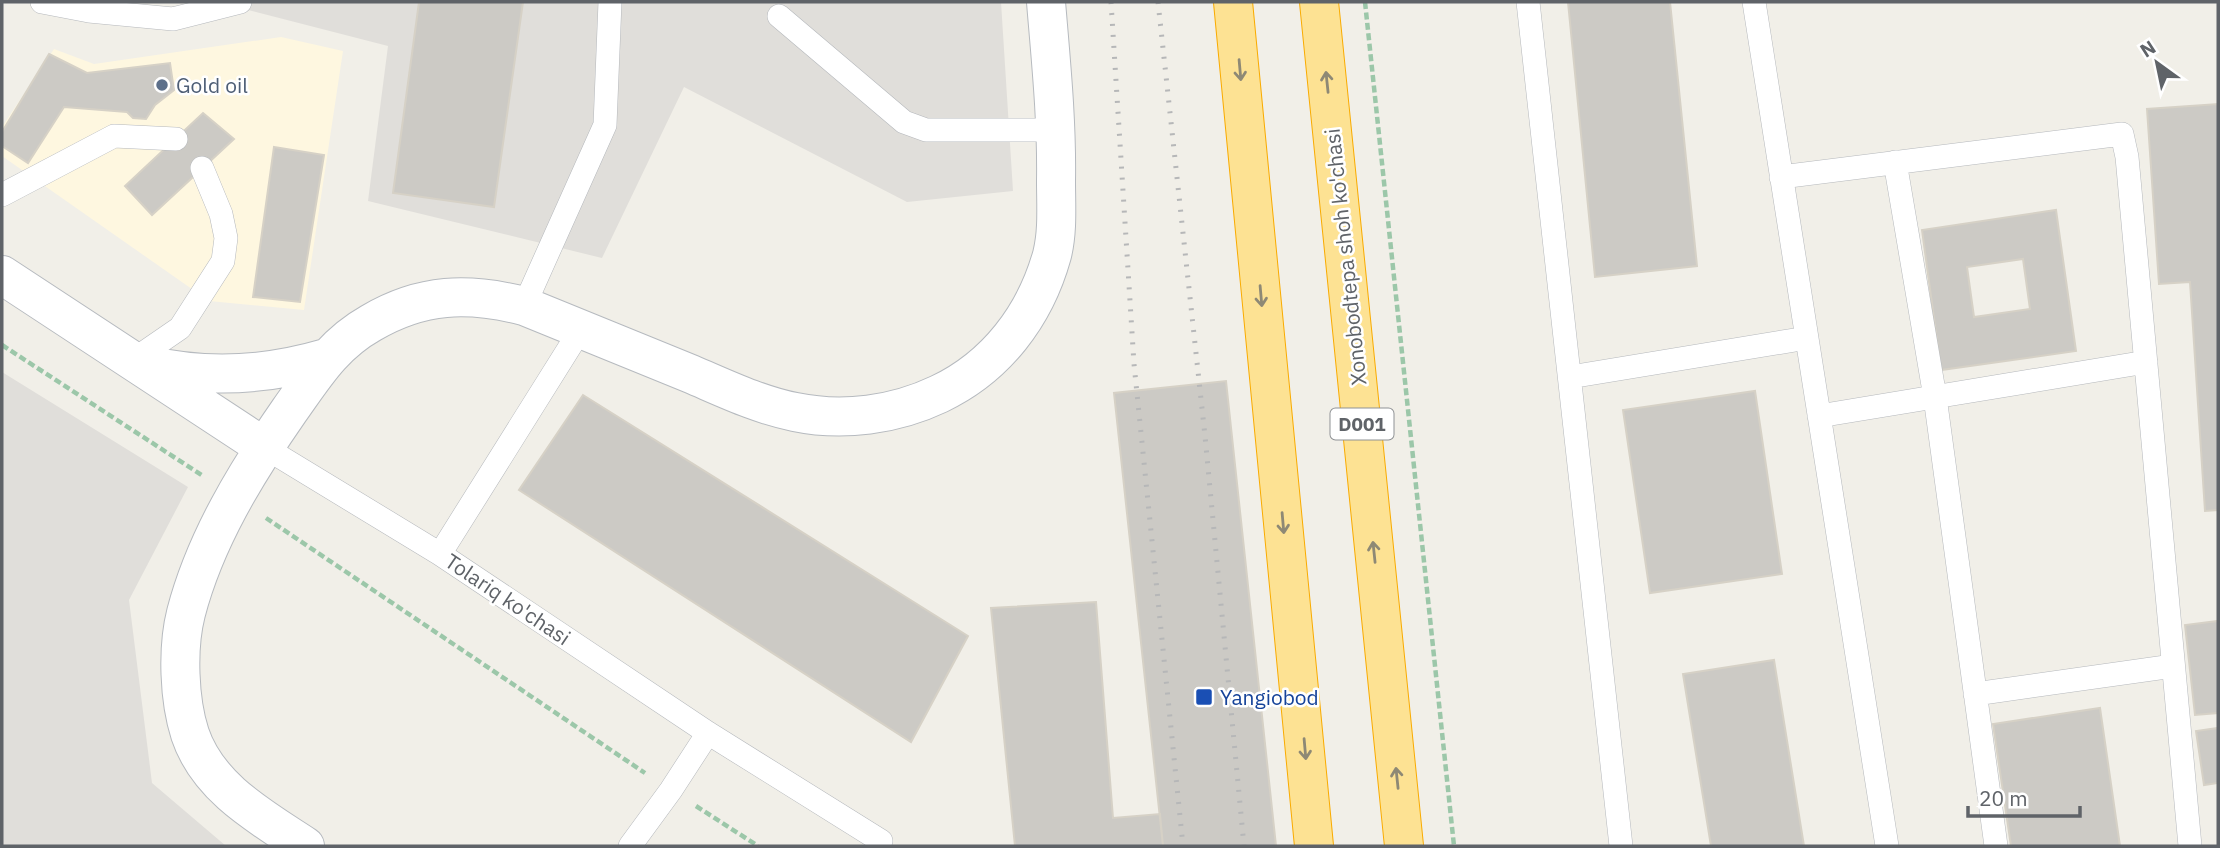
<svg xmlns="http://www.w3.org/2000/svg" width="2220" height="848" viewBox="0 0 2220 848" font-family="'IBM Plex Sans',sans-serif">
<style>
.commercial{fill:#fef7e0}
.industrial{fill:#e0deda}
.building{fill:#cccac5;stroke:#d6d1c6;stroke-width:2;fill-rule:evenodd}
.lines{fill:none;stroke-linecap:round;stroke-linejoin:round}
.lane-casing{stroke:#b5b8bc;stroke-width:24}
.secondary-casing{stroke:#b6babf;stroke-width:40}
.highway-casing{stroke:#f9ab00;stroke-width:40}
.path{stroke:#9cc7a9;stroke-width:4.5;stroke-dasharray:7 3.5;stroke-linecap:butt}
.lane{stroke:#fff;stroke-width:23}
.secondary{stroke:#fff;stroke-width:38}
.highway{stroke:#fde293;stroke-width:38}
.rail{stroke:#b6b7b8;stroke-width:5;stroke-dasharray:2 9;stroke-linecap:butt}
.oneway{stroke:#8e8975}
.service-dot{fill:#5c6f8a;stroke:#fff;stroke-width:2.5}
.transit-dot{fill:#1a4fb4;stroke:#fff;stroke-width:2.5}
.labels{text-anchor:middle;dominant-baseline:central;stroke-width:5;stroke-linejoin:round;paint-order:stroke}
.shield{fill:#fff;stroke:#8f9295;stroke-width:2}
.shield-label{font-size:19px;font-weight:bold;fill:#5f6368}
.service-label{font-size:21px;fill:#4e5e75;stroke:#fff;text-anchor:start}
.street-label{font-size:21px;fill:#5f6368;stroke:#fff}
.transit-label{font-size:21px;fill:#164399;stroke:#fff;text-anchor:start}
</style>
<rect width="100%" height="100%" fill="#f1efe8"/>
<!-- commercial -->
<path class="commercial" d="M281 37 343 51 304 310 209 301 2 156V127L54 49 94 64Z"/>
<!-- industrial -->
<path class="industrial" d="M217 2H1001L1013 191 907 202 684 87 602 258 368 201 388 46Z
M2 372 188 487 129 600 152 783 226 846H2Z"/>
<!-- building -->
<path class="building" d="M419 2H523L494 207 393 193Z
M1568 2H1670L1697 266 1595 277Z
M49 54 87 73 170 63 174 90 155 105 146 119 133 118 127 112 64 107 28 163 2 146V132Z
M2218 104V510L2205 511 2190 282 2159 284 2147 109Z
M203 113 234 139 152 215 125 186Z
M274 147 324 155 300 302 253 297Z
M2056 210 2076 351 1941 370 1922 230ZM2023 259 2030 309 1974 317 1967 267Z
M1226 381 1276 846H1163L1114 393Z
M1755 391 1782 574 1650 593 1623 410Z
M583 395 968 636 911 742 519 490Z
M1096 602 1113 818 1160 814 1163 846H1015L991 608Z
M2218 621V713L2195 715 2185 625Z
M1774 660 1804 846H1711L1683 674Z
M2100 708 2120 846H2011L1993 724Z
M2218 728V783L2204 785 2196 731Z"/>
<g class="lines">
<!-- lane casing -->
<g class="lane-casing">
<path id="lane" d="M42 2 89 11 173 19 240 2
M1528 2 1621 846
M1754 2 1887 846
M779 16 904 122 926 130H1057
M1895 162 1935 397 1996 846
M1781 177 2122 134 2127 157 2190 846
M2 195 114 136 176 139
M524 306 605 125 610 2
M132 361 180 328 223 261 226 238 221 214 202 168
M1570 377 1807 338
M1819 416 2146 362
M264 447 440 554 708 733 881 841
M440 554 581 329
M1975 694 2173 666
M630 846 671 790 708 733"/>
</g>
<!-- secondary casing -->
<g class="secondary-casing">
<path id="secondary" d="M2 275 264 447
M148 365C208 379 268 375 326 358
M305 846C261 817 208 788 190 734 179 700 177 648 186 613 205 540 246 473 289 411 314 376 332 345 371 323 422 293 468 292 524 306 580 329 635 351 691 374 724 388 759 405 795 412 843 422 895 415 939 394 996 367 1035 316 1052 255 1058 231 1056 206 1056 181 1057 121 1051 62 1046 2"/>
</g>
<!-- highway casing -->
<g class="highway-casing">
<path id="highway" d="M1233 2 1314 846
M1319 2 1404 846"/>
</g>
<!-- path -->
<path class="path" d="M1365 2 1454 846
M2 345 203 476
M266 518 645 773
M696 806 758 846"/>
<!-- lane -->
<use href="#lane" class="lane"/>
<!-- secondary -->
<use href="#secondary" class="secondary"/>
<!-- highway -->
<use href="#highway" class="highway"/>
<!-- rail -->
<path class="rail" d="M1111 2 1134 364 1183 846
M1158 2 1205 436 1244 846"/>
</g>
<!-- one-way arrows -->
<defs><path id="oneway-shaft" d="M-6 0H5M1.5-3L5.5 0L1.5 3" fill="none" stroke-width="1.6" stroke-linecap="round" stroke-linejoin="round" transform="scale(1.75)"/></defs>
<g class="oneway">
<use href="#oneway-shaft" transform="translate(1240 70) rotate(85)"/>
<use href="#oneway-shaft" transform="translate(1327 82) rotate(-96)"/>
<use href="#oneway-shaft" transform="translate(1261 296) rotate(85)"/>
<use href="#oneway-shaft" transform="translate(1283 523) rotate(85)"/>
<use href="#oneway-shaft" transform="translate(1374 552) rotate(-96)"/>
<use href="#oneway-shaft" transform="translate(1305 749) rotate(85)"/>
<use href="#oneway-shaft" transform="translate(1397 778) rotate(-96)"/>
</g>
<!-- markers -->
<circle class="service-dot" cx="162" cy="85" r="7"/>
<rect class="transit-dot" x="1195" y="688" width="18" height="18" rx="3.5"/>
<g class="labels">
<!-- shield labels -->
<rect class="shield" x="1330.5" y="408.5" width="63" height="31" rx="5"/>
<g class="shield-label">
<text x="1362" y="424">D001</text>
</g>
<!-- service labels -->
<g class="service-label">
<text x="176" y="85">Gold oil</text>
</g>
<!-- street labels -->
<g class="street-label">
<text transform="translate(1345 257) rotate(-96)">Xonobodtepa shoh ko'chasi</text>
<text transform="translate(508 599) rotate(34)">Tolariq ko'chasi</text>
</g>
<!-- transit labels -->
<g class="transit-label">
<text x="1220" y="697">Yangiobod</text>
</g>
</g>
<!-- border -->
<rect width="2220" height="848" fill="none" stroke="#5f6368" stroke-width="7"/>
<!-- north arrow -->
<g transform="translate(2157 63) rotate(327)" stroke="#ffffff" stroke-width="5" paint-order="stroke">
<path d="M0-5L12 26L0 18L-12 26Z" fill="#5f6368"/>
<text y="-10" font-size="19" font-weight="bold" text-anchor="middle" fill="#5f6368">N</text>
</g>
<!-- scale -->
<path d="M1968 806v10h112v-10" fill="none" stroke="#5f6368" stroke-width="3.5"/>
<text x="1979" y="806" font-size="21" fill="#5f6368" stroke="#ffffff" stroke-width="5" paint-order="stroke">20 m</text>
</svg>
